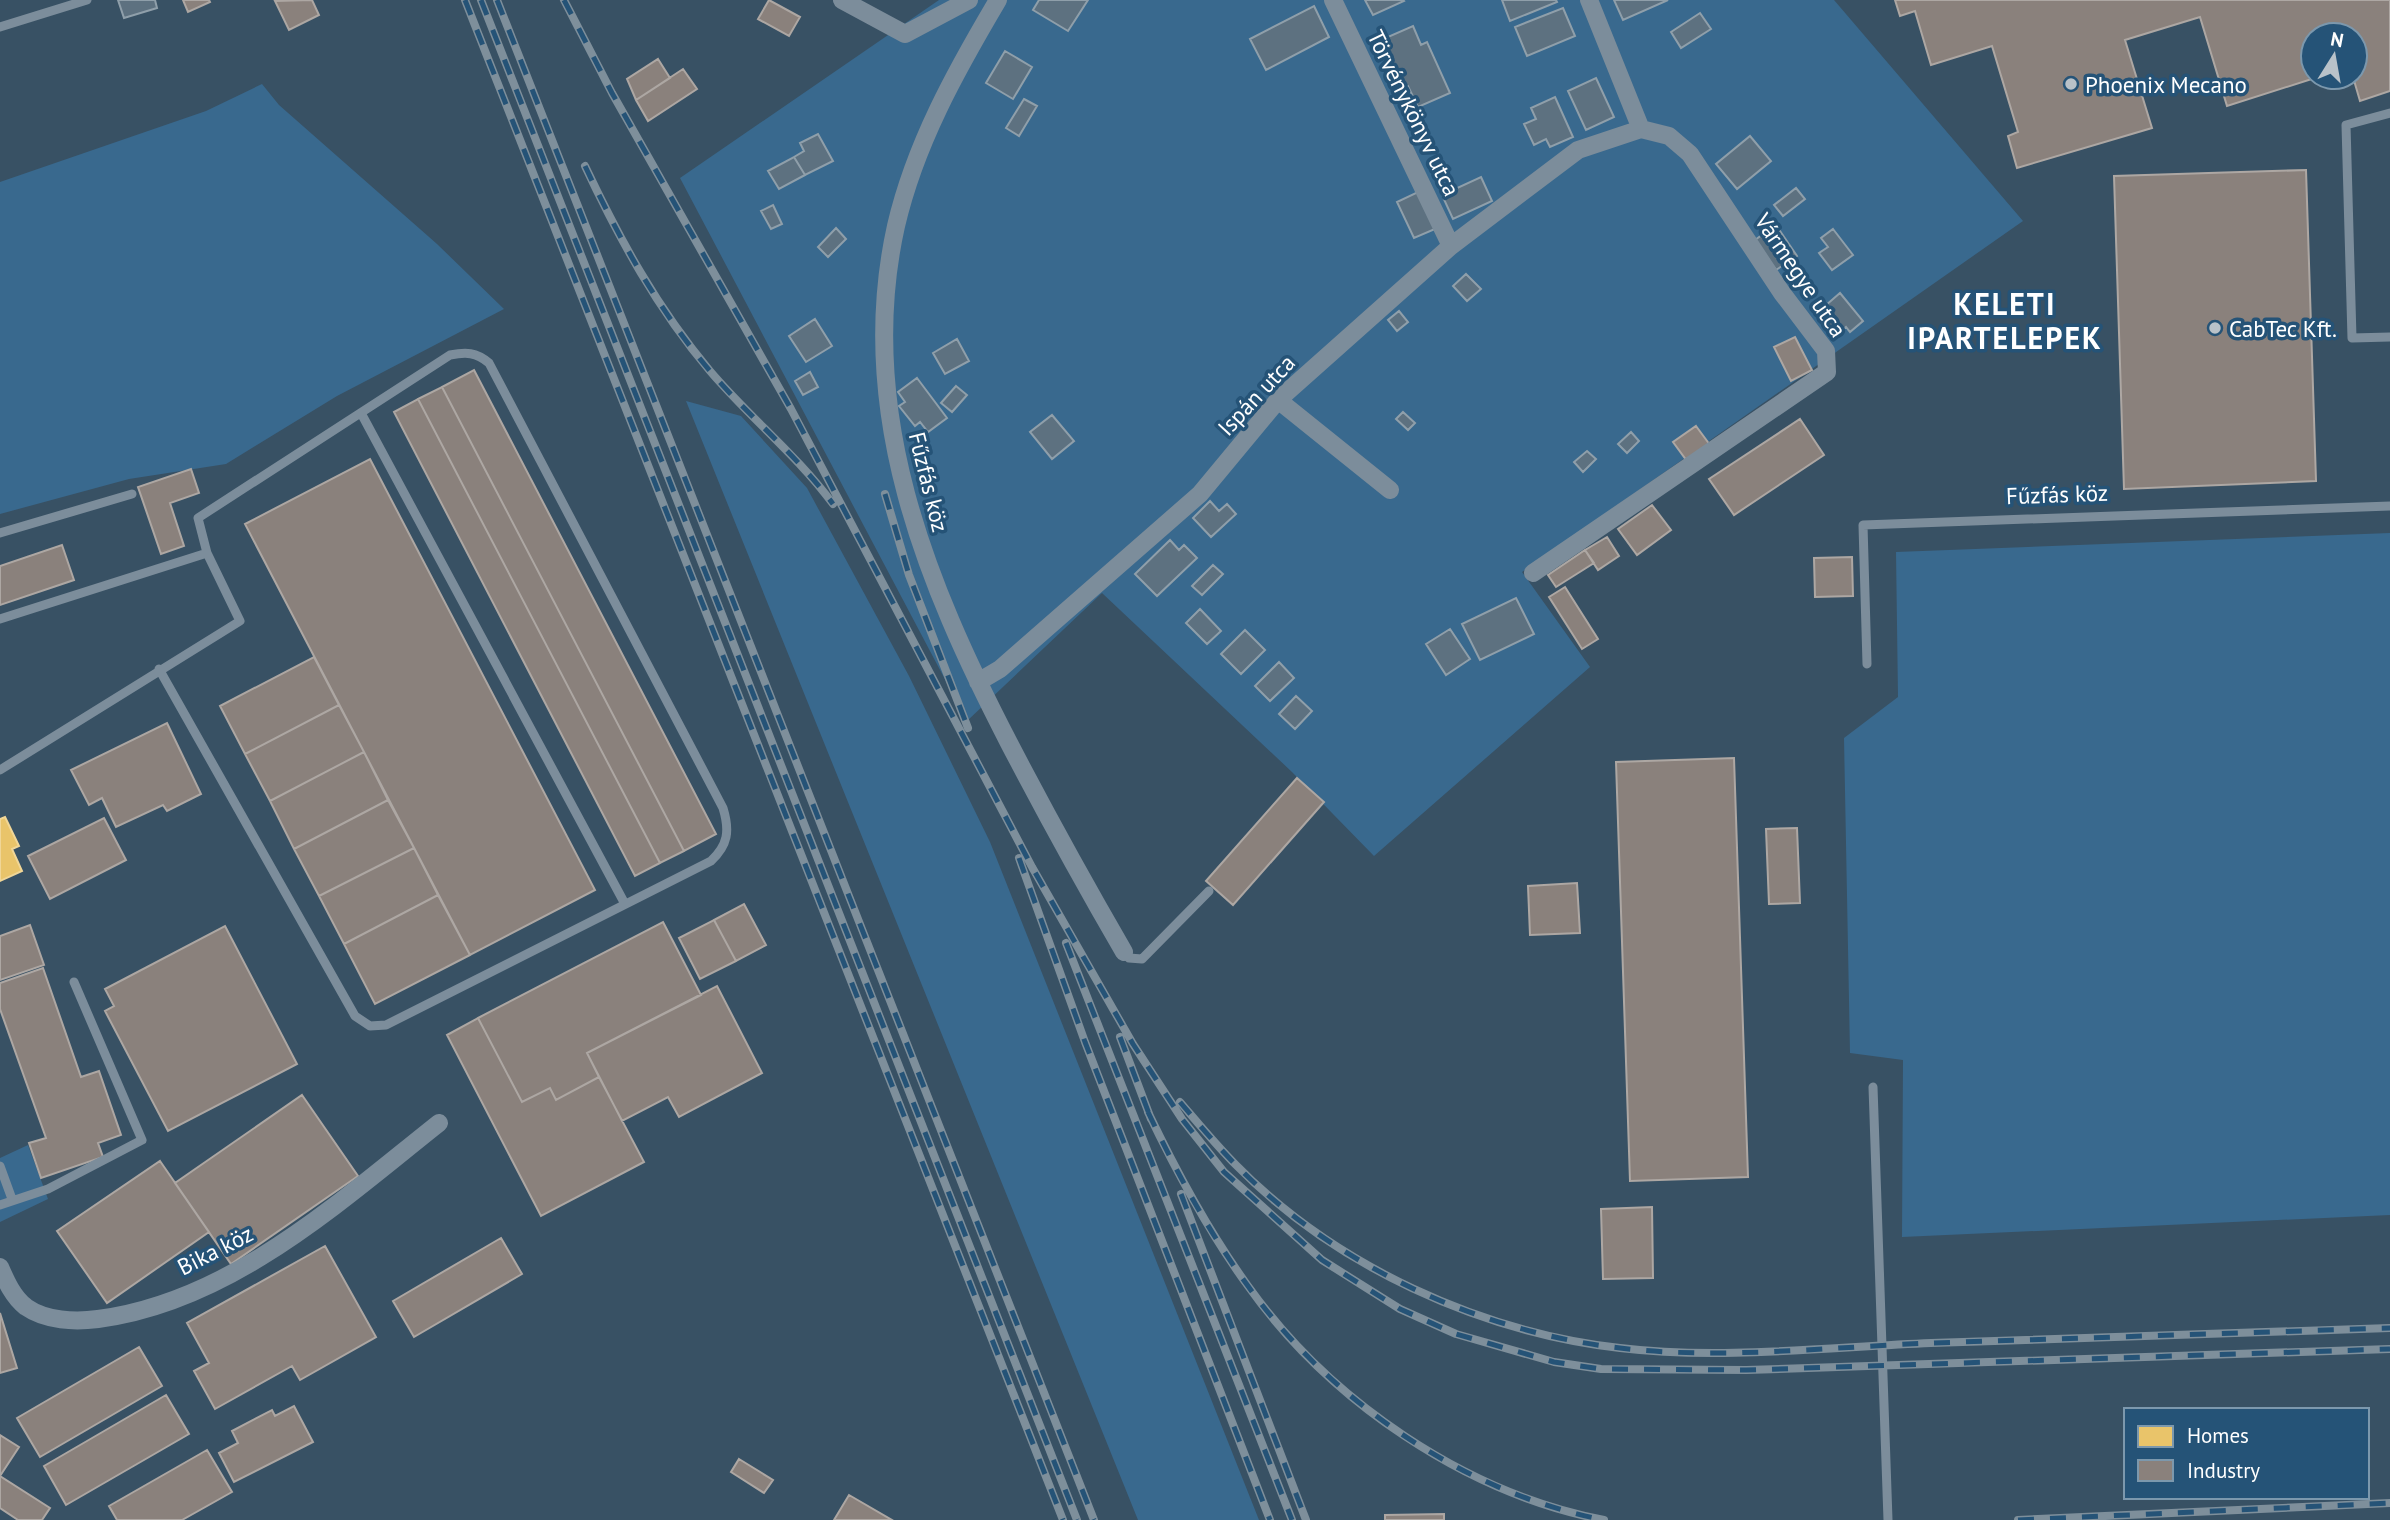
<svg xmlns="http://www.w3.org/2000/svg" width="2390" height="1520" viewBox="0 0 2390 1520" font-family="'PT Sans',sans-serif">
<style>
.green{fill:#39698e}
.homes{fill:#e9c46a;stroke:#f0d697;stroke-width:2}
.industry{fill:#8a817c;stroke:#ada7a3;stroke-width:2}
.building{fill:#5d7180;stroke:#8f9faa;stroke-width:2}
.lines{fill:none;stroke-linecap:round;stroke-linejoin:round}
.lane{stroke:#7c8d9b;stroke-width:9}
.street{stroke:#7c8d9b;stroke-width:18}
.rail-casing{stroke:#7e8f9b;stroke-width:8}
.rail{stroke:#255377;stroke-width:5;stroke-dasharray:16;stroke-linecap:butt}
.poi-dot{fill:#b9c2c9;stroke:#255377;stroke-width:2.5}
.labels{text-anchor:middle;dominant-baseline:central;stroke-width:7;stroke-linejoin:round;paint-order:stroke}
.poi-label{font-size:23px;fill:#fff;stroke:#255377;text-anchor:start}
.street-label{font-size:23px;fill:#fff;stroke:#255377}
.district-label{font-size:30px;font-weight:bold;letter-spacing:2px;fill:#fff;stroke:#255377}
</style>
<rect width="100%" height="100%" fill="#385164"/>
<!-- green -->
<path class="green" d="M939 0H1834L2023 221 1522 572 1590 667 1374 856 1292 772 1102 593 967 721 680 178Z
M262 84 279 105 437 244 504 309 337 396 226 464 129 479 0 514V182L206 111Z
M686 401 741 416 807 488 909 676 990 842 1259 1520H1138Z
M2390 533V1215L1902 1237 1903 1060 1850 1053 1844 738 1898 697 1896 552Z
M28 1145 48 1199 0 1222V1158Z"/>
<!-- homes -->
<path class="homes" d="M5 817 19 846 12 849 22 871 0 881V819Z"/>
<!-- industry -->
<path class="industry" d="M183 0H209L210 2 188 12Z
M312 0 319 15 289 30 275 1Z
M769 0 800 17 789 36 758 19Z
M1895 0H2390V91L2360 101 2353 77 2355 35H2313V77H2318L2227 106 2200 17 2125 40 2152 128 2017 168 2008 136 2018 132 1992 46 1931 65 1915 11 1900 16Z
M658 59 670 78 636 100 627 79Z
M683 69 697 89 648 121 636 100Z
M2306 170 2316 481 2124 489 2114 176Z
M1795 337 1812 370 1791 381 1774 347Z
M474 370 716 834 684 851 442 387Z
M442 387 684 851 660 863 418 399Z
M418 399 660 863 635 876 394 412Z
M1800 419 1824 455 1734 515 1709 479Z
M1696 426 1710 445 1687 461 1673 442Z
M370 459 595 890 470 955 245 524Z
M191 469 199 493 170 503 184 546 161 554 138 487Z
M1652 505 1671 530 1637 555 1618 529Z
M1607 537 1619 556 1598 570 1585 550Z
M62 545 74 580 0 605V566Z
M1585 550 1594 563 1556 587 1548 575Z
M1852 557 1853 596 1815 597 1814 558Z
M1565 587 1598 639 1582 649 1549 597Z
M314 657 339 705 245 754 220 706Z
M339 705 364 752 270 801 245 754Z
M167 723 201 794 167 811 163 805 116 827 102 798 89 805 71 770Z
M364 752 388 800 294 849 270 801Z
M1734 758 1748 1177 1630 1181 1616 762Z
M1297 778 1324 802 1233 905 1206 881Z
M388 800 414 848 319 896 294 849Z
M104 818 126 860 50 899 28 856Z
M1797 828 1800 903 1769 904 1766 829Z
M414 848 438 895 344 944 319 896Z
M1577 883 1580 933 1530 935 1528 886Z
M438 895 470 955 375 1004 344 944Z
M744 904 766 945 736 961 714 920Z
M714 920 736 961 700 979 679 938Z
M663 922 701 995 587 1053 599 1077 556 1100 550 1088 522 1102 478 1018Z
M30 925 44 965 0 980V936Z
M225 926 297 1064 168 1131 105 1011 114 1006 105 989Z
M43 968 81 1077 99 1071 121 1135 98 1143 103 1157 41 1178 29 1143 46 1138 0 1009V983Z
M717 986 762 1073 679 1117 668 1097 622 1121 587 1053Z
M478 1018 522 1102 550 1088 556 1100 599 1077 644 1162 541 1216 447 1035Z
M302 1095 358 1176 231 1264 175 1183Z
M160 1161 209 1232 107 1303 57 1231Z
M1652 1207 1653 1278 1603 1279 1601 1209Z
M501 1238 522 1274 414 1337 393 1301Z
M325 1246 376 1337 300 1380 292 1366 215 1409 194 1371 209 1363 187 1323Z
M0 1313 17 1368 0 1373Z
M139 1347 162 1386 40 1457 17 1418Z
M166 1395 189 1434 66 1505 44 1466Z
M294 1406 313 1442 234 1482 219 1453 238 1443 232 1431 272 1410 275 1416Z
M0 1435 19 1447 0 1476 50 1508 42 1520H18L0 1508Z
M207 1450 232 1492 182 1520H117L109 1506Z
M739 1459 773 1480 764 1493 731 1472Z
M849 1495 892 1520H834Z
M1444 1514V1520H1385V1515Z"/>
<!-- building -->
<path class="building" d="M118 0H155L157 8 124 18Z
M1039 0H1088L1068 31 1033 10Z
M1365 0H1403L1404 1 1373 15Z
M1502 0H1556L1557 2 1510 21Z
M1614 0H1668L1623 20Z
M1314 6 1329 37 1266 70 1250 39Z
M1563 8 1575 36 1527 56 1515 27Z
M1700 13 1711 29 1681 48 1671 32Z
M1413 26 1421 45 1427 42 1450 93 1418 107 1408 86 1400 90 1394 79 1397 77 1381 40Z
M1005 51 1032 67 1013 99 986 83Z
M1596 78 1614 117 1586 130 1568 91Z
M1555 97 1573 137 1550 147 1546 139 1534 145 1524 124 1536 119 1531 108Z
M1024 99 1037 106 1019 136 1006 128Z
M818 134 833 161 805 175 794 157 804 151 800 143Z
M1750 136 1771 161 1737 189 1716 164Z
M794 157 805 175 779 189 768 171Z
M1481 177 1492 201 1453 219 1442 195Z
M1796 188 1805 199 1783 216 1774 205Z
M1418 192 1435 229 1414 238 1397 202Z
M773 205 782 224 771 229 761 211Z
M1776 225 1797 256 1776 270 1755 240Z
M836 228 846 239 828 257 818 247Z
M1833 229 1853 255 1832 270 1819 253 1828 247 1821 238Z
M1466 274 1481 289 1467 301 1453 286Z
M1840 293 1863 321 1850 332 1846 327 1837 335 1818 312Z
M1399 311 1408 322 1397 331 1388 320Z
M815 319 832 346 806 362 789 336Z
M957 339 969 361 945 374 933 353Z
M810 372 818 387 803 395 795 381Z
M917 378 947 418 928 432 920 422 915 426 899 406 905 402 898 392Z
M956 386 967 395 952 412 941 403Z
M1403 412 1415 423 1408 430 1396 419Z
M1052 415 1074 441 1052 459 1030 432Z
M1631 432 1639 441 1627 453 1618 444Z
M1587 451 1596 459 1583 472 1574 462Z
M1210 501 1219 511 1227 504 1236 514 1211 537 1193 518Z
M1170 540 1179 550 1184 545 1197 558 1157 596 1135 574Z
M1213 565 1223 574 1202 595 1192 586Z
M1516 598 1534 634 1480 660 1462 624Z
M1200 609 1221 631 1207 644 1186 623Z
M1450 629 1470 659 1446 675 1426 644Z
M1245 630 1265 650 1241 674 1221 654Z
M1279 662 1294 678 1270 701 1255 686Z
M1296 696 1312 711 1295 729 1279 714Z"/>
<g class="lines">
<!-- lane -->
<path class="lane" d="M0 27 87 0
M2390 113 2346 125 2352 338 2390 337
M361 413 625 904
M0 533 132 494
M0 619 207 553
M1867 664 1863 525 2390 506
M0 770 240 621 207 553 198 518 450 355C466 352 476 352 489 363L723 808C730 831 728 845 711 861L386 1025 370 1026 355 1016 159 669
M1124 952 1129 958 1142 959 1209 891
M1873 1087 1888 1520
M0 1166 12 1199
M0 1205 48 1189 142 1140 74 982"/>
<!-- street -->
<path class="street" d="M842 0 905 34 969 0
M998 0C956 71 915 144 896 226 855 410 926 583 1009 743 1046 814 1084 883 1124 952
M1333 0 1451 246
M1589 0 1641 129
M1278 400 1390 490
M978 682 1000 669 1200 494 1278 400 1451 246 1578 150 1641 129 1669 136 1690 154 1782 293 1826 351 1827 372 1533 573
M0 1267C6 1281 13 1297 26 1307 46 1321 75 1322 98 1319 230 1302 338 1203 439 1123"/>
<!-- rail casing -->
<g class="rail-casing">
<path id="rail" d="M465 0 1063 1520
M481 0 1077 1520
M497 0 1094 1520
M564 0 612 93 791 409 1032 867 1133 1044 1182 1119 1224 1172 1322 1260 1400 1309 1456 1334 1554 1362 1601 1369 1746 1370 2390 1349
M585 166C620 240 657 308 710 371 749 417 797 455 833 504
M885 494 909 575 968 728
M1019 858 1085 1042 1270 1520
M1066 943 1292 1520
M1120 1037 1151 1119
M1180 1102C1198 1123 1216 1145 1236 1165 1335 1266 1480 1332 1620 1348 1720 1360 1830 1347 1931 1343 2084 1338 2237 1333 2390 1328
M1148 1112C1177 1173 1208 1231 1248 1286 1330 1401 1465 1493 1604 1520
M1181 1194 1306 1520
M2018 1520 2390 1503"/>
</g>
<!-- rail -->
<use href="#rail" class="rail"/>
</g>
<!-- markers -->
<g class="poi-dot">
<circle cx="2071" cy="84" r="7"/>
<circle cx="2215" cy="328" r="7"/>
</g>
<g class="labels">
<!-- poi labels -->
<g class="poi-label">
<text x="2085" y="84">Phoenix Mecano</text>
<text x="2229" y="328">CabTec Kft.</text>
</g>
<!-- street labels -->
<g class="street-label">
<text transform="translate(1414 113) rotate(64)">Törvénykönyv utca</text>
<text transform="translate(1801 275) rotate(56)">Vármegye utca</text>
<text transform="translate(1256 395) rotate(-47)">Ispán utca</text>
<text transform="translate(929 482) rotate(76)">Fűzfás köz</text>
<text transform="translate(2057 494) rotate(-2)">Fűzfás köz</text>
<text transform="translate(215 1250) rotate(-27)">Bika köz</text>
</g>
<!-- district labels -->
<g class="district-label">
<text x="2005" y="303">KELETI<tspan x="2005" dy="34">IPARTELEPEK</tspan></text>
</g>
</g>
<!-- legend -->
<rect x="2124" y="1408" width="245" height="91" fill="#255377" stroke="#7c98ad" stroke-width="2"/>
<rect x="2138" y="1426" width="35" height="21" fill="#e9c46a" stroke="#7c98ad" stroke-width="2"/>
<text x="2187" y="1443" font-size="21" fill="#ffffff">Homes</text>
<rect x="2138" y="1460" width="35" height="21" fill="#8a817c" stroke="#7c98ad" stroke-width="2"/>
<text x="2187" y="1478" font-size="21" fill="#ffffff">Industry</text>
<!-- north arrow -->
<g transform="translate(2334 56) rotate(11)"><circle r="33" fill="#255377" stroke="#7c98ad" stroke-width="2"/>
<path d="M0-5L12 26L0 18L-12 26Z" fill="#b9c2c9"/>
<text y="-10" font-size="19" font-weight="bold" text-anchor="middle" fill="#ffffff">N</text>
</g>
</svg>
